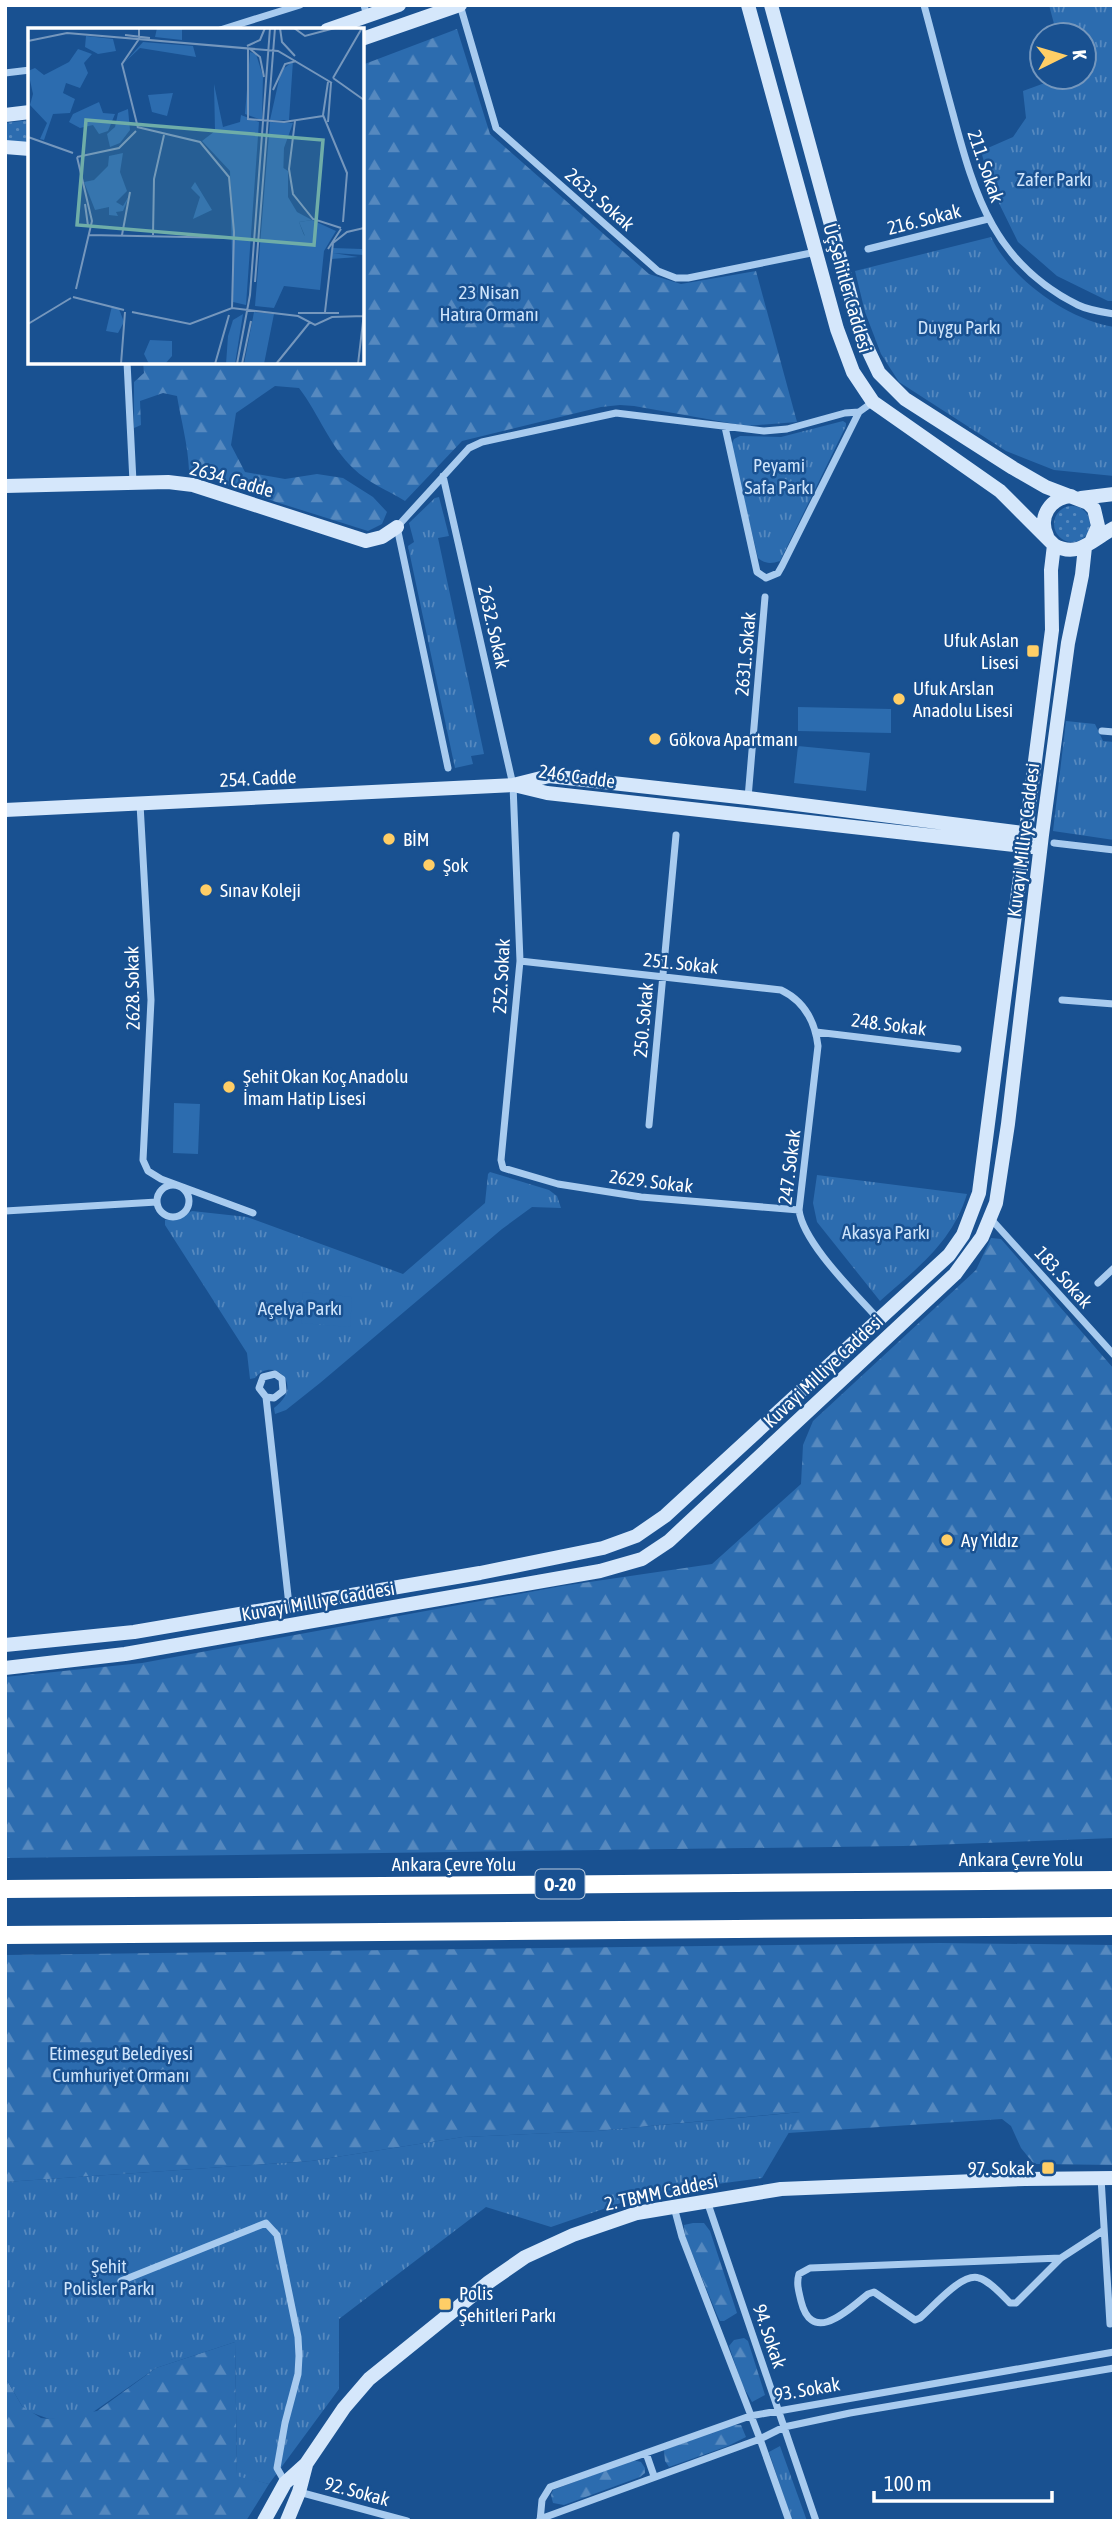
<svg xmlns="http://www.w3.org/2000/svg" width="1119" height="2526" viewBox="0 0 1119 2526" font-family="'Asap Condensed',sans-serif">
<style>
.grass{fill:url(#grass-dots)}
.forest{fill:url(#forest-firs)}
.park{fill:url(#park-tufts)}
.garden{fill:#2c6caf}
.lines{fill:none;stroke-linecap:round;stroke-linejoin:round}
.street{stroke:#a8cbef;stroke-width:7}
.secondary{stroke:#d5e7fb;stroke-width:14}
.highway{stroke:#fff;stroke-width:18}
.poi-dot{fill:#ffce66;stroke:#195191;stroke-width:2.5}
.labels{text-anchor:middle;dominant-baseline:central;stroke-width:5;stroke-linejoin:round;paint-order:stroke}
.shield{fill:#195191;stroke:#bacbde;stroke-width:2}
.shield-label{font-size:18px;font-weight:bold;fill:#fff}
.street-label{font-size:19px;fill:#fff;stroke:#195191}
.park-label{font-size:19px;fill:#cee4fb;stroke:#195191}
.poi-label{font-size:19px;fill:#fff;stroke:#195191;text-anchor:start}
.inset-road{fill:none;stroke:#7597bd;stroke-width:2}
.view{fill:#6fada8;fill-opacity:0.15;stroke:#6fada8;stroke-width:3.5}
.inset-edge{fill:none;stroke:#fff;stroke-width:3.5}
</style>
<defs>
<pattern id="grass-dots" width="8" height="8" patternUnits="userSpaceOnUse" patternTransform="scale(1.75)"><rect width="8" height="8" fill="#2c6caf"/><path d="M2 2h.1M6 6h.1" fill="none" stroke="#5689bf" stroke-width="1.8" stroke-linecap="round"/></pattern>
<pattern id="forest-firs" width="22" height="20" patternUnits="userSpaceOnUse" patternTransform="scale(1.75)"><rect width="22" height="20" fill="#2c6caf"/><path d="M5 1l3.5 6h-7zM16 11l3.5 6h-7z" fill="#5689bf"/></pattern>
<pattern id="park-tufts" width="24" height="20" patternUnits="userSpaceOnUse" patternTransform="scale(1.75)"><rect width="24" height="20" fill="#2c6caf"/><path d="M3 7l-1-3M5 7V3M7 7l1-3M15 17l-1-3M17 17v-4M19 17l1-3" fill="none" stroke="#5689bf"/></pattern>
</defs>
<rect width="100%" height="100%" fill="#195191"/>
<!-- grass -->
<path class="grass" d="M30 120V143L5 141V123Z
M1054 524a18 18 0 1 1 36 0a18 18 0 1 1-36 0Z"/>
<!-- forest -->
<path class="forest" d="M457 29 490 134 649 274 681 284 756 271 797 422 746 426 634 406 620 405 601 407 462 441 405 501C389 491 367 482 354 469 330 447 319 414 299 388L275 386 236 413 231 445 245 472 285 479 317 474 343 478 373 497 387 512 382 524 368 531C308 512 247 494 189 470 188 445 181 420 177 396L163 393 140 401 141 425 134 428V382L144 373 143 362H362V65Z
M991 1238 1001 1239 1114 1369V1838L903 1846 5 1858V1677L142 1663 562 1586 712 1564 801 1484 803 1445 813 1421 976 1270Z
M940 1943 1114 1945V2165L1034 2164 1021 2148 1011 2126 1002 2119 788 2133 800 2112 597 2131 463 2137 311 2161 5 2182V1955Z
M693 2223H704L710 2231 736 2310 737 2313 724 2321H720L717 2315 685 2236 684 2225Z
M744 2338 748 2341 765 2395 752 2402 742 2384 729 2346 734 2340Z
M235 2342 237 2475 269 2484 246 2521H5V2377L22 2406 41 2418 49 2419 97 2411 156 2368Z
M732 2425H741L746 2437 728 2446 669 2467 665 2461 664 2450Z
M633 2460 641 2462 645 2468V2473L640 2477 564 2505 553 2503 551 2495 553 2490Z"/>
<!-- park -->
<path class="park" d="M1049 5H1114V301H1108L1057 276 1018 242 991 187 981 151 1013 137 1026 118 1023 91 1061 77H1084V35H1057Z
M991 237C1011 279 1067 319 1114 327V476L1054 470 1006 451 899 382 881 354 865 312 855 271Z
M843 421 846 423V426L780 561C771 564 765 564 758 558L731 445 734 439 740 436 781 437Z
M439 497 449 536 438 538 484 754 471 756 473 764 455 768 408 546 414 542 409 523 435 498Z
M1066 721 1095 724 1103 741 1114 742V840L1053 831Z
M490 1172 549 1190 557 1196 561 1208 532 1207 502 1229 320 1383 286 1410 275 1414 274 1408C306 1385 273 1355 255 1378L250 1379 247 1353 165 1225V1220L181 1217 192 1211 247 1217 403 1274 485 1203 488 1174Z
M817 1175 967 1194C952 1243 917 1268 880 1301L817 1222 813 1203Z
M801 2112 762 2178 650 2193 551 2227 486 2207 339 2319V2389L269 2484 237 2476 235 2342 156 2368 86 2417 49 2419 30 2412 22 2406 5 2377V2182L311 2161 463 2137 597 2131Z
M780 2446 807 2521H792L769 2452Z"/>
<!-- garden -->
<path class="garden" d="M798 707 891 709V733L798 731Z
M798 746 870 753 866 791 794 783Z
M174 1103 200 1104 198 1154 173 1153Z
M303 1292 352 1297 350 1327 301 1323Z"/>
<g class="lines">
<!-- street -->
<path class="street" d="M364 5 367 16
M460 5 496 128 658 271 676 278H688L816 252
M924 5C934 42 943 78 953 114 975 197 995 264 1078 305 1088 310 1102 312 1114 314
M220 30 300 5
M5 73 30 70
M868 249 988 219
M127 362 133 482
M725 427 757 572 766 578 778 573 782 566 859 412
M443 476 513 785 520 961 501 1160 503 1168 558 1184 641 1197 799 1210
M1102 731 1114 732
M448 768 397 527 469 448 482 442 616 413 764 431 787 429 845 413 859 412 873 402
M748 798 765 597
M140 804 151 1000 143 1160 148 1171 161 1179 253 1213
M1054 843 1114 850
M520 961 781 990C804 1001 815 1021 818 1046L799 1210C803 1243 856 1294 879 1320
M1062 1000 1114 1004
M816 1032 958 1049
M649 1125 676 835
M157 1201a16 16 0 1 1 32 0a16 16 0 1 1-32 0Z
M5 1211 157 1202
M991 1219 1114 1355
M1098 1283 1114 1268
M266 1397 274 1398 283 1391 282 1379 275 1374 263 1377 259 1388 266 1397 289 1605
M1101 2178 1110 2324
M707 2201 816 2521
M674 2207 682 2237 760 2439 789 2521
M1061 2258 1016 2303H1010C1002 2295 990 2281 979 2278 962 2272 933 2307 920 2318L915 2320 874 2292 868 2294C848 2310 812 2346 801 2301 799 2292 796 2284 799 2274L810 2268 1061 2258 1104 2230
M121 2281 266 2223 277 2235 298 2337 299 2356 298 2374 285 2423 277 2468 285 2482
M646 2453 654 2476
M299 2492 407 2521
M540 2519 760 2439 784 2427 850 2413 1114 2368
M540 2521 542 2500 550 2487 750 2416 1114 2352"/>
<!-- secondary -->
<path class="secondary" d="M748 5 837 329 853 372 873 402 1000 491 1054 545C1078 559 1093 539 1114 528
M771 5 861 335 879 373 905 399 1013 468 1046 487 1088 503 1094 509 1098 526 1091 542
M327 30 399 5
M362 39 460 5
M5 115 30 112
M5 147 30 149
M5 486 168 482 193 485 366 541 382 537 397 527
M1081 498 1114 494
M1047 536C1038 517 1050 498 1071 496
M518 786 547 793 1033 847
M5 810 513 785 549 776 748 798 1031 834
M5 1645 134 1632 480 1573 603 1548 636 1536 665 1516 949 1255 963 1235 979 1193 1052 630 1051 570 1054 545
M5 1668 125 1654 600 1571 642 1559 669 1541 955 1274 982 1237 996 1203 1008 1124 1042 835 1068 643 1082 575 1085 547
M264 2521 285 2483 306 2464 344 2408 369 2379 489 2282 525 2257 573 2235 637 2213 781 2189 1025 2179 1114 2178
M287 2521 299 2492 306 2465"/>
<!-- highway -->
<path class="highway" d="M5 1889 1114 1880
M5 1935 1114 1926"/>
</g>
<!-- markers -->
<g class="poi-dot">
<rect x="1026" y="644" width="14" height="14" rx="3.5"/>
<circle cx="899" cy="699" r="7"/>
<circle cx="655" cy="739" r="7"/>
<circle cx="389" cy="839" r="7"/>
<circle cx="429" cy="865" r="7"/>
<circle cx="206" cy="890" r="7"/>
<circle cx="229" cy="1087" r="7"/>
<circle cx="947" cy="1540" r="7"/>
<rect x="1041" y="2161" width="14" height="14" rx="3.5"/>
<rect x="438" y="2297" width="14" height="14" rx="3.5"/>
</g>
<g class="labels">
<!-- shield labels -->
<rect class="shield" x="535.5" y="1869.5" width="49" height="29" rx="5"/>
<g class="shield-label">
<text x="560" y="1884">O-20</text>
</g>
<!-- street labels -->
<g class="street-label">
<text transform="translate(986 166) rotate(71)">211. Sokak</text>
<text transform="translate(600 199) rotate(41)">2633. Sokak</text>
<text transform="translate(924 219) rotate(-14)">216. Sokak</text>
<text transform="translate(848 288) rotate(74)">Üç Şehitler Caddesi</text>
<text transform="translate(232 479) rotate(16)">2634. Cadde</text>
<text transform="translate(494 627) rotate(77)">2632. Sokak</text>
<text transform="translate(745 654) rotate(-85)">2631. Sokak</text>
<text transform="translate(577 776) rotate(8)">246. Cadde</text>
<text transform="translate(258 778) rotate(-3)">254. Cadde</text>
<text transform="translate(1023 840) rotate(-83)">Kuvayi Milliye Caddesi</text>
<text transform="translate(681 963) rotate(6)">251. Sokak</text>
<text transform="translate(501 976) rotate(-87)">252. Sokak</text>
<text transform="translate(132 988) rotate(-91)">2628. Sokak</text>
<text transform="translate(643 1020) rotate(-85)">250. Sokak</text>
<text transform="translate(889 1024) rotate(7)">248. Sokak</text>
<text transform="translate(789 1167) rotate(-83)">247. Sokak</text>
<text transform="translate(651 1181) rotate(7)">2629. Sokak</text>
<text transform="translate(1064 1277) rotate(48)">183. Sokak</text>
<text transform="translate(823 1371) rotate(-43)">Kuvayi Milliye Caddesi</text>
<text transform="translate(318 1601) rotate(-10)">Kuvayi Milliye Caddesi</text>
<text x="1021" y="1859">Ankara Çevre Yolu</text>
<text x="454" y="1864">Ankara Çevre Yolu</text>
<text transform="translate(661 2192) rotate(-12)">2. TBMM Caddesi</text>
<text transform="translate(770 2336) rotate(71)">94. Sokak</text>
<text transform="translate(807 2389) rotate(-10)">93. Sokak</text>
<text transform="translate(357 2491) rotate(15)">92. Sokak</text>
</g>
<!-- park labels -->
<g class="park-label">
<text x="1054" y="179">Zafer Parkı</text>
<text x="489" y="292">23 Nisan<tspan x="489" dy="22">Hatıra Ormanı</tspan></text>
<text x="959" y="327">Duygu Parkı</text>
<text x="779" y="465">Peyami<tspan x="779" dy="22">Safa Parkı</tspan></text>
<text x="886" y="1232">Akasya Parkı</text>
<text x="300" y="1308">Açelya Parkı</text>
<text x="121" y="2053">Etimesgut Belediyesi<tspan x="121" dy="22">Cumhuriyet Ormanı</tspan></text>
<text x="109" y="2266">Şehit<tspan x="109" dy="22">Polisler Parkı</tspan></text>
</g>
<!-- poi labels -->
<g class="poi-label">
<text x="1019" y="640" text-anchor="end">Ufuk Aslan<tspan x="1019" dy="22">Lisesi</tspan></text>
<text x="913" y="688">Ufuk Arslan<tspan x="913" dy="22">Anadolu Lisesi</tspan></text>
<text x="669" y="739">Gökova Apartmanı</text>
<text x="403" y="839">BİM</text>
<text x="443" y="865">Şok</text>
<text x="220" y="890">Sınav Koleji</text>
<text x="243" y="1076">Şehit Okan Koç Anadolu<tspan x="243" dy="22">İmam Hatip Lisesi</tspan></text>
<text x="961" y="1540">Ay Yıldız</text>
<text x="1034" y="2168" text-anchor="end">97. Sokak</text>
<text x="459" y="2293">Polis<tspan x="459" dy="22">Şehitleri Parkı</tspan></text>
</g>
</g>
<!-- overview -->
<g transform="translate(28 28)">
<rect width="336" height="336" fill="#195191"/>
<path d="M50 21 64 26 56 35 60 45 52 60 38 55 35 65 47 71 42 85 25 86 16 112 12 111 19 95 2 77 5 66 0 43 7 40 16 47 41 34ZM222 24 228 26 235 48 234 92 217 86ZM265 33 261 92H242L253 43ZM186 56 195 99 212 94 213 87 231 94 218 277 205 274 202 143 174 113 187 103ZM242 94 265 95 256 120 254 185 277 208 271 194 284 192 308 203 296 223 292 262 256 258 246 280 227 278ZM95 125 92 144 99 163 88 174 95 178 102 166 95 183 88 184 90 188 81 187V179L67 182 56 154 66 152 80 138 81 128ZM305 220 334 221 336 227 305 225 330 229 303 231ZM226 284 246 286 236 336H216ZM215 286 207 336H198L200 308 205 292Z" fill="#2c6caf"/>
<path d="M129 0H154V12L127 9ZM58 8 85 11 88 23 70 26 57 19ZM115 14 165 18 168 29 112 20 97 34ZM145 65 139 88 124 84 120 67ZM71 74 75 85 87 86 80 103 71 106 65 97 52 100 41 94 45 86ZM100 81 102 102 92 115 82 119 79 106 87 99 90 85ZM254 139 260 143V169L269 184 284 192 271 194 277 210 272 216 254 214ZM167 154 184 182 165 191 172 169 163 160ZM122 312 144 313V328L137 336H121L116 326Z" fill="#2c6caf"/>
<path d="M84 278 91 281 96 294 90 305 78 303Z" fill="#2c6caf"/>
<path class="inset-road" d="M252 0 254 14 267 28M266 0 277 8 307 0M97 7 122 10M0 13 39 5 250 23 304 55M219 18 232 12 237 0M220 21V91L256 94 295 88M222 21 232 29 236 49M305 50 334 0M305 50 336 72M300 54 295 87 319 145 315 194M245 62 257 36 268 33M267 93 261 141 265 166 285 191 313 200M300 94 303 55M109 99 172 114 201 149 206 204 204 280M110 100 94 36 111 11V0M0 109 45 125M49 129 91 120 108 103M57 176 60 198M61 207 206 210M94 207 102 164M125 207 126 151 136 107M300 221 313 201M227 254 247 0M48 261 64 193 49 129M45 269 96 282M104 284 162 296 204 280 270 288 287 297 304 289 336 288M297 284 305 215 319 204 336 200M270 285H311M0 296 43 270M93 336 97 284M187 336 201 287M209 336 222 267 242 0M214 336 223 293M248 336 282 294M330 336 336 285"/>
<path class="view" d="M58 92 295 112 286 217 49 197Z"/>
<rect width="336" height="336" class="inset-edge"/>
</g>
<!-- border -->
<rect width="1119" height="2526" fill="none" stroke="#ffffff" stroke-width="14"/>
<!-- north arrow -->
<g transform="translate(1063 56) rotate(85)"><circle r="33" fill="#195191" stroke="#7597bd" stroke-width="2"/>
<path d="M0-5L12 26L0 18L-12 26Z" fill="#ffce66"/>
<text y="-10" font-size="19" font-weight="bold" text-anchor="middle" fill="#ffffff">K</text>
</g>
<!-- scale -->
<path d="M874 2491v10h178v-10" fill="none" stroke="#ffffff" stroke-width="3.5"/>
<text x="884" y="2491" font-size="21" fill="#ffffff" stroke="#195191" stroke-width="5" paint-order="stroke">100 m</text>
</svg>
